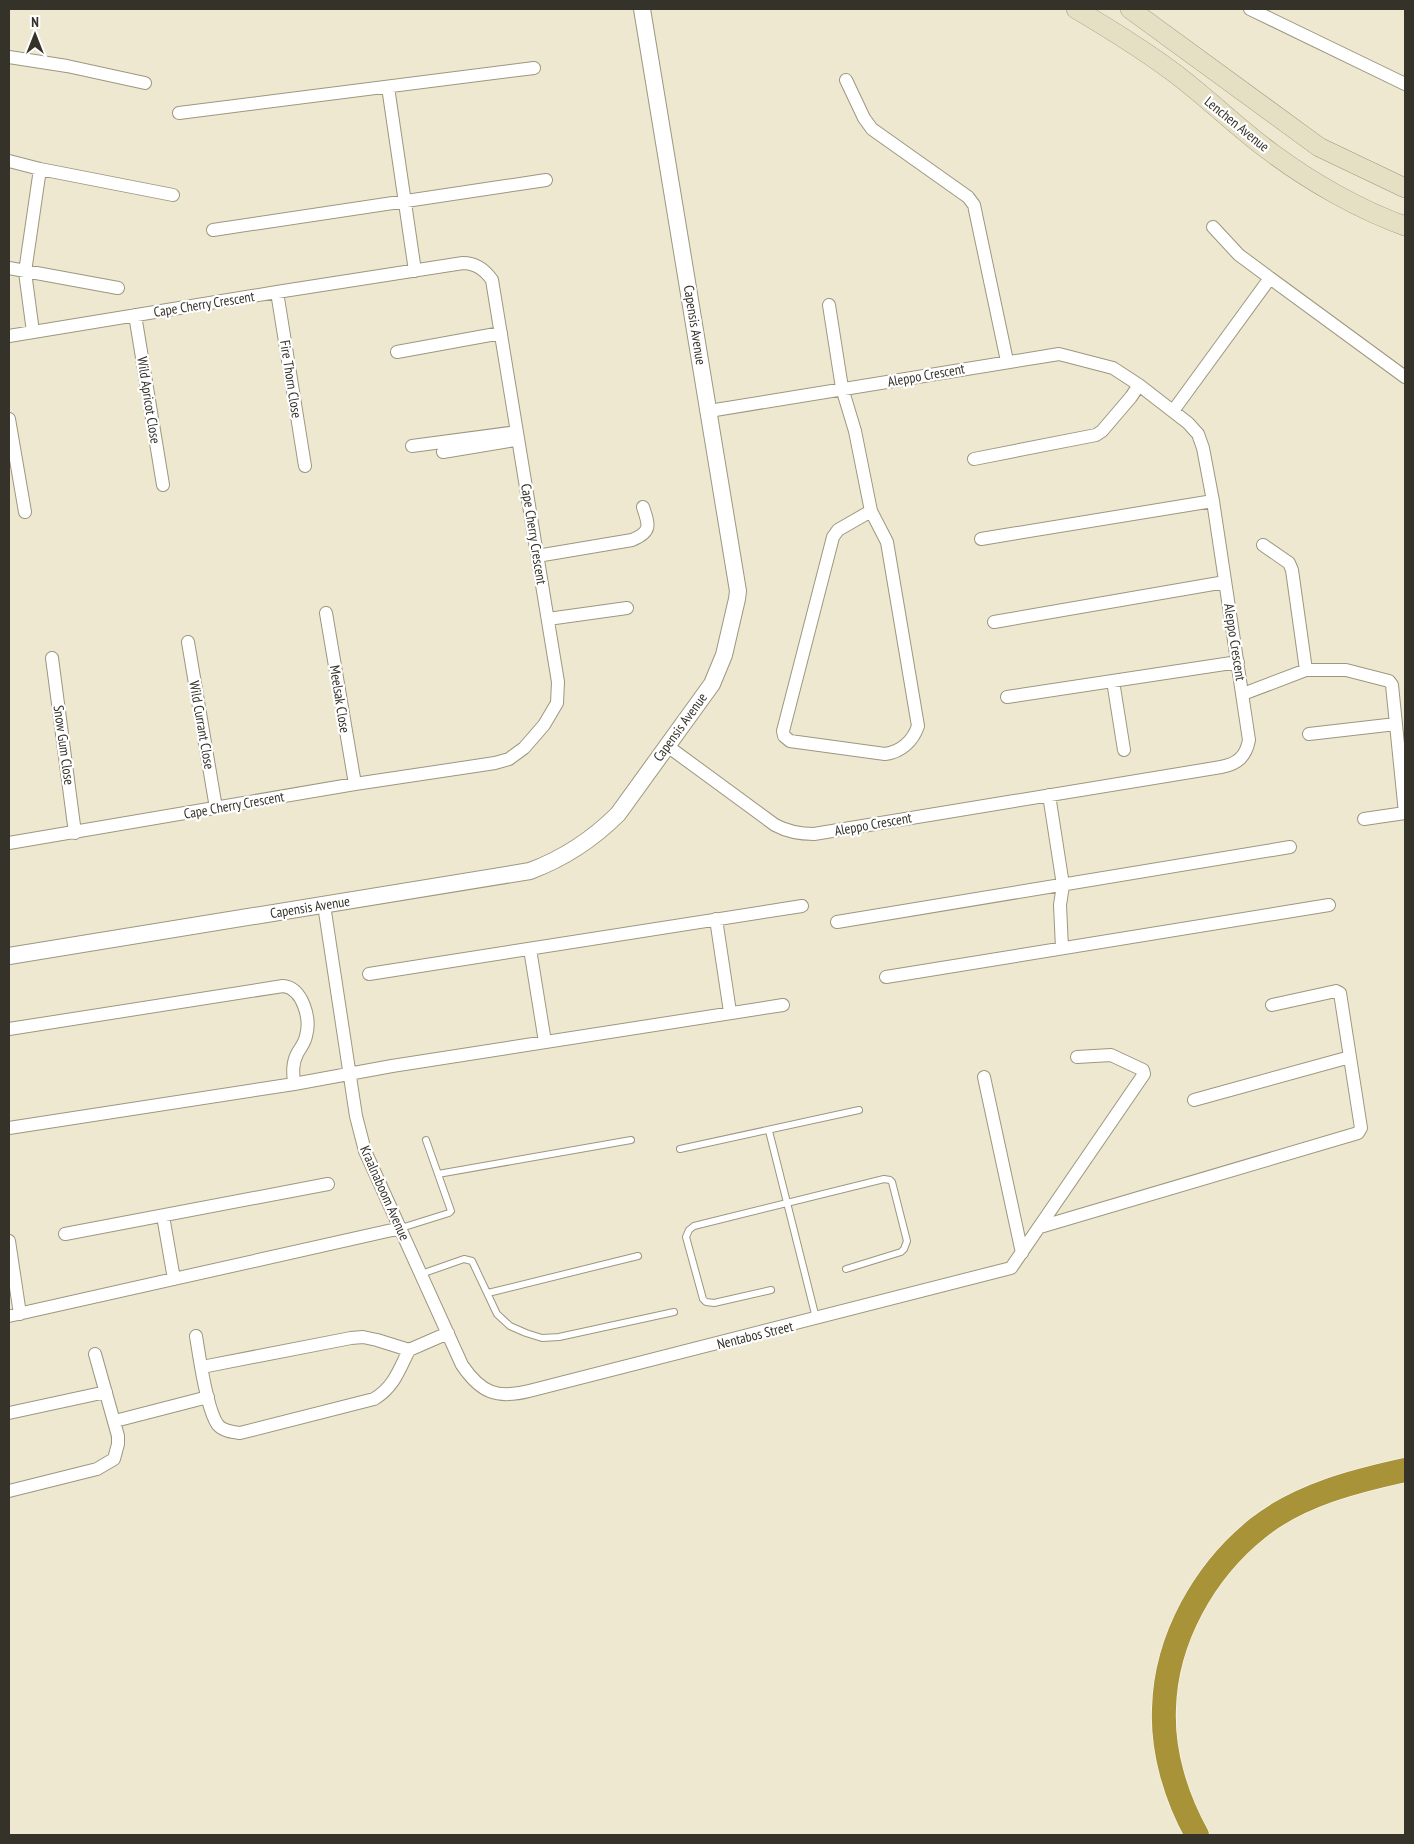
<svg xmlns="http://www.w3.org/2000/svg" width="1414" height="1844" viewBox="0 0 1414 1844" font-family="'PT Sans Narrow',sans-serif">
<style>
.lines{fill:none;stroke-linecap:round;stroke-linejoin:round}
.service-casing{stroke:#9d9780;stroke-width:8}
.minor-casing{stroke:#9d9780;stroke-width:14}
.tertiary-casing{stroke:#9d9780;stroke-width:18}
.secondary-casing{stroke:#9d9780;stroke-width:20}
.motorway-casing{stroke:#fff;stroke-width:25}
.service{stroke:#fff;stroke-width:6}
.minor{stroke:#fff;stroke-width:12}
.tertiary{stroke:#fff;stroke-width:16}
.secondary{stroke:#e5dfc3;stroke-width:19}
.motorway{stroke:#a89338;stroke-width:24}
.labels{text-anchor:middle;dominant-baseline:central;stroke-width:4.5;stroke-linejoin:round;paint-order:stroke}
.street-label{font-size:14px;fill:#353229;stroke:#fff}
</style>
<rect width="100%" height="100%" fill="#ede8cf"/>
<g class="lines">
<!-- service casing -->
<g class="service-casing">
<path id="service" d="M769 1131 816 1318
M680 1149 859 1110
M438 1174 631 1140
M401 1228 449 1213 451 1211 426 1140
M421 1274 464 1259 472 1261 497 1314 510 1326 526 1333 542 1338 559 1337 674 1312
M771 1290 714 1303 706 1302 703 1299 686 1237 689 1230 694 1226 884 1179 890 1180 892 1182 907 1241 904 1249 901 1252 846 1269
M488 1293 638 1256"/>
</g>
<!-- minor casing -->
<g class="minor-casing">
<path id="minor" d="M1250 9 1405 84
M9 57 67 66 145 83
M846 80 864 118 872 129 968 197 974 205 1007 361
M388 87 415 271
M179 113 534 68
M9 161 40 169
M1213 227 1239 255 1270 278
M213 230 546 180
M9 268 118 288
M277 292 305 466
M829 305 842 388 855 431 871 511 887 542 918 726C913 741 901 752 885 754L790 741 784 736 783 731 833 537 838 530 871 511
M135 315 163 485
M33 332 25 272 40 169 173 195
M9 336 277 292 463 263C476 263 485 270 492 280L558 682 557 703 544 725 524 748 509 759 495 763 355 784 9 843
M397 352 501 333
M1173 411 1270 278 1405 377
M9 419 25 512
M412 446 517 432
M443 452 515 440
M974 459 1096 435 1102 431 1131 397 1139 385
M981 539 1213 501
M1263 545 1289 563 1292 570 1306 670
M537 556 632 540C652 532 649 525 643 507
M326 613 355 784
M548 619 627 608
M994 622 1225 582
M188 642 216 808
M52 658 75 833
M1113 681 1124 750
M1243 694 1306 670H1346L1389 681 1392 685 1405 813
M1007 697 1238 662
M1309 734 1396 724
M666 745 775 825C788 832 800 834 814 834L1221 767C1238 764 1246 756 1249 740L1213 501 1203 448 1198 434 1188 423 1139 385 1113 368 1059 354 709 411
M1049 795 1063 885 1060 905 1062 948
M1364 819 1405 813
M324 905 356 1116 365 1151 462 1365C481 1393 497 1399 529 1391L1011 1268 1144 1074 1143 1070 1111 1055 1077 1057
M716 919 730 1012
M837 922 1290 847
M530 949 545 1042
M369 974 802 906
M886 977 1329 905
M9 1029 283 986C303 988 311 1019 306 1036 305 1043 300 1048 297 1054 292 1064 293 1073 294 1084
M984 1077 1022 1253
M1194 1100 1350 1057
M9 1128 294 1084 392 1066 783 1005
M163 1216 174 1279
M1040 1227 1358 1133 1361 1128 1340 993 1336 991 1272 1005
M65 1234 328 1184
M9 1241 20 1314
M9 1316 401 1228
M196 1336C199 1355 207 1411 218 1425 223 1431 232 1432 240 1433L374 1399C394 1387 399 1370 409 1350
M202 1367 351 1338 363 1337 377 1340 409 1350 448 1333
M9 1413 106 1392
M115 1421 208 1397
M9 1491 97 1469 114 1459 118 1444V1436L95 1354"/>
</g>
<!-- tertiary casing -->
<g class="tertiary-casing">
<path id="tertiary" d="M9 956 530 871C562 859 593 839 618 814L712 684 724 655 737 599 738 591 642 9"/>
</g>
<!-- secondary casing -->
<g class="secondary-casing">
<path id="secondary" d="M1076 9C1108 28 1139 47 1169 69 1205 95 1236 127 1272 153 1311 182 1360 210 1405 226
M1130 9 1319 147 1405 188"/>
</g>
<!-- motorway casing -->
<g class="motorway-casing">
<path id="motorway" d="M1197 1835C1176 1797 1162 1752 1164 1708 1166 1639 1204 1571 1258 1528 1299 1495 1355 1481 1405 1470"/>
</g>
<!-- service -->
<use href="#service" class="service"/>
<!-- minor -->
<use href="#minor" class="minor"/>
<!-- tertiary -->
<use href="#tertiary" class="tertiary"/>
<!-- secondary -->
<use href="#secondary" class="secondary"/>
<!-- motorway -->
<use href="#motorway" class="motorway"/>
</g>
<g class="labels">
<!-- street labels -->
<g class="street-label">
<text transform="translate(1237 124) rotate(39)">Lenchen Avenue</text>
<text transform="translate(204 304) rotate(-9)">Cape Cherry Crescent</text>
<text transform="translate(695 325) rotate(81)">Capensis Avenue</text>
<text transform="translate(926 375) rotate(-10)">Aleppo Crescent</text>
<text transform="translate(291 379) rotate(81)">Fire Thorn Close</text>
<text transform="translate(149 400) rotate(81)">Wild Apricot Close</text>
<text transform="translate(534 534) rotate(81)">Cape Cherry Crescent</text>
<text transform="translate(1235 642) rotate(81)">Aleppo Crescent</text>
<text transform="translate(340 699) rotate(81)">Meelsak Close</text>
<text transform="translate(202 725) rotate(80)">Wild Currant Close</text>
<text transform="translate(680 727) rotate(-54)">Capensis Avenue</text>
<text transform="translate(64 745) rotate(82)">Snow Gum Close</text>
<text transform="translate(234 805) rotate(-10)">Cape Cherry Crescent</text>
<text transform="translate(873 824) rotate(-10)">Aleppo Crescent</text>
<text transform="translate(310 907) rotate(-9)">Capensis Avenue</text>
<text transform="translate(385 1193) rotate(66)">Kraalnaboom Avenue</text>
<text transform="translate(755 1335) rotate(-14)">Nentabos Street</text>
</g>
</g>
<!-- border -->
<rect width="1414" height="1844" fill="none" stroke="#353229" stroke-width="20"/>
<!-- north arrow -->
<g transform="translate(35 35)" stroke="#ffffff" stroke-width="4" paint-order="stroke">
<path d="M0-4L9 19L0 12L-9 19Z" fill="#353229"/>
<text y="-8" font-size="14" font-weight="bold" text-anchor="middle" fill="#353229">N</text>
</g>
</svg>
